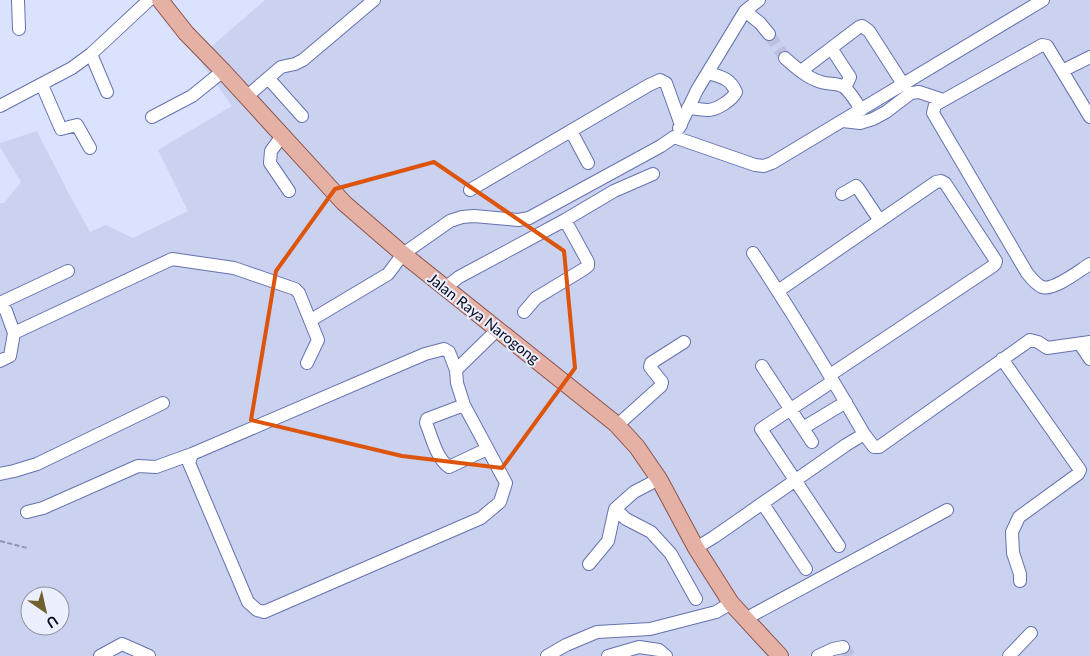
<svg xmlns="http://www.w3.org/2000/svg" width="1090" height="656" viewBox="0 0 1090 656" font-family="Lato,sans-serif">
<style>
.built{fill:#cad2f0;fill-rule:evenodd}
.lines{fill:none;stroke-linecap:round;stroke-linejoin:round}
.minor-tunnel{stroke:#bbc1dc;stroke-width:12;stroke-dasharray:12 6;stroke-linecap:butt}
.minor-casing{stroke:#6672af;stroke-width:14}
.major-casing{stroke:#8b544e;stroke-width:18}
.path{stroke:#8f95ae;stroke-width:2;stroke-dasharray:5 2.5;stroke-linecap:butt}
.minor{stroke:#fff;stroke-width:12}
.major{stroke:#e5b1a4;stroke-width:16}
.marked{fill:none;stroke:#dd550d;stroke-width:4;stroke-linejoin:round}
.labels{text-anchor:middle;dominant-baseline:central;stroke-width:4;stroke-linejoin:round;paint-order:stroke}
.street-label{font-size:15px;fill:#06091f;stroke:#eceffd}
</style>
<rect width="100%" height="100%" fill="#dbe2fd"/>
<!-- built -->
<path class="built" d="M265 0H1090V656H0V203H4L21 182 0 147V143L37 131 68 192 90 232 106 225 133 238 188 211 158 150 232 106 198 58ZM30 596H60V626H30Z"/>
<g class="lines">
<!-- minor-tunnel -->
<path class="minor-tunnel" d="M769 34 785 58
M843 647 850 656"/>
<!-- minor casing -->
<g class="minor-casing">
<path id="minor" d="M18 0 19 29
M745 11 760 23 769 34
M831 48 850 77 845 88
M91 54 107 92
M785 58C795 67 807 78 821 82 829 85 837 82 844 87 850 92 857 103 861 110
M801 71 859 27 862 26 869 31 903 84
M1062 71 1090 57
M268 78 302 116
M42 85 61 129 77 125 90 148
M245 95 252 92 281 67 295 64 303 60 374 0
M0 106 72 68 91 54 149 0
M688 108C694 108 702 110 709 110 718 109 732 100 736 92 730 78 721 77 708 73
M152 117 192 96 223 71
M1090 117 1047 46 1042 45 935 105 933 113 1027 273C1031 278 1037 285 1042 287 1054 291 1080 270 1090 264
M843 121 860 123 873 119 886 112 911 93 919 92 943 100
M679 128 697 90 745 11 759 0
M571 131 588 163
M282 136 271 151 270 163 289 191
M470 190 649 85 660 80 666 83 681 125
M842 194 856 186 858 188 880 221
M753 253C792 312 829 373 864 434
M446 287 459 277 565 220 614 191 653 174
M778 291 936 182 941 181 945 183 996 261 995 264 993 266 830 375
M0 303 68 271
M0 306H3L6 311 14 333
M524 312 536 298 584 269 588 266V262L565 220
M311 320 388 274 403 254 450 221 462 217 474 216 518 220 529 218 661 146 674 137 755 165 764 166 772 163 1043 0
M1080 344 1090 359
M1002 359 1080 470 1078 474 1019 517 1012 532 1013 553 1020 574V581
M0 361 10 356 14 333 172 259 234 268 295 289 299 293 318 340 307 363
M762 366 812 442
M456 370 498 329
M833 381 761 429 839 546
M464 405 427 419 426 423C432 437 436 458 449 467L487 449
M616 424 622 421 661 386 662 382 650 367 651 363 684 342
M803 428 846 402
M0 474 14 471 37 464 163 403
M763 504 806 569
M615 509 626 519 651 532 671 554 696 599
M27 512 43 508 138 466 156 467 192 454 425 354 444 349 449 352 456 370 457 383 464 405 506 483 500 502 481 518 264 612 257 610 248 602 189 463 192 454
M696 548 714 537 846 445 864 434 874 447H879L1030 340 1038 342 1047 348 1090 342
M589 564 608 541 615 509 634 492 659 479
M745 619 947 510
M100 656 122 644 149 656
M547 656 566 645 597 632 650 629 716 612 731 603
M608 656 639 647 659 650 666 656
M818 656 833 649 843 647
M1009 656 1031 633"/>
</g>
<!-- major casing -->
<g class="major-casing">
<path id="major" d="M160 0 186 33 223 71 344 203 403 254 616 424 637 447 659 479 696 548 731 603 780 656"/>
</g>
<!-- path -->
<path class="path" d="M0 541 27 548"/>
<!-- minor -->
<use href="#minor" class="minor"/>
<!-- major -->
<use href="#major" class="major"/>
</g>
<!-- marked area -->
<path class="marked" d="M434 162 564 251 575 368 502 468 402 456 251 420 276 271 335 189Z"/>
<g class="labels">
<!-- street labels -->
<g class="street-label">
<text transform="translate(484 318) rotate(38)">Jalan Raya Narogong</text>
</g>
</g>
<!-- north arrow -->
<g transform="translate(45 611) rotate(146)"><circle r="24" fill="#eceffd" stroke="#9093a4"/>
<path d="M0-4L9 19L0 12L-9 19Z" fill="#70622f"/>
<text y="-8" font-size="14" font-weight="bold" text-anchor="middle" fill="#06091f">U</text>
</g>
</svg>
